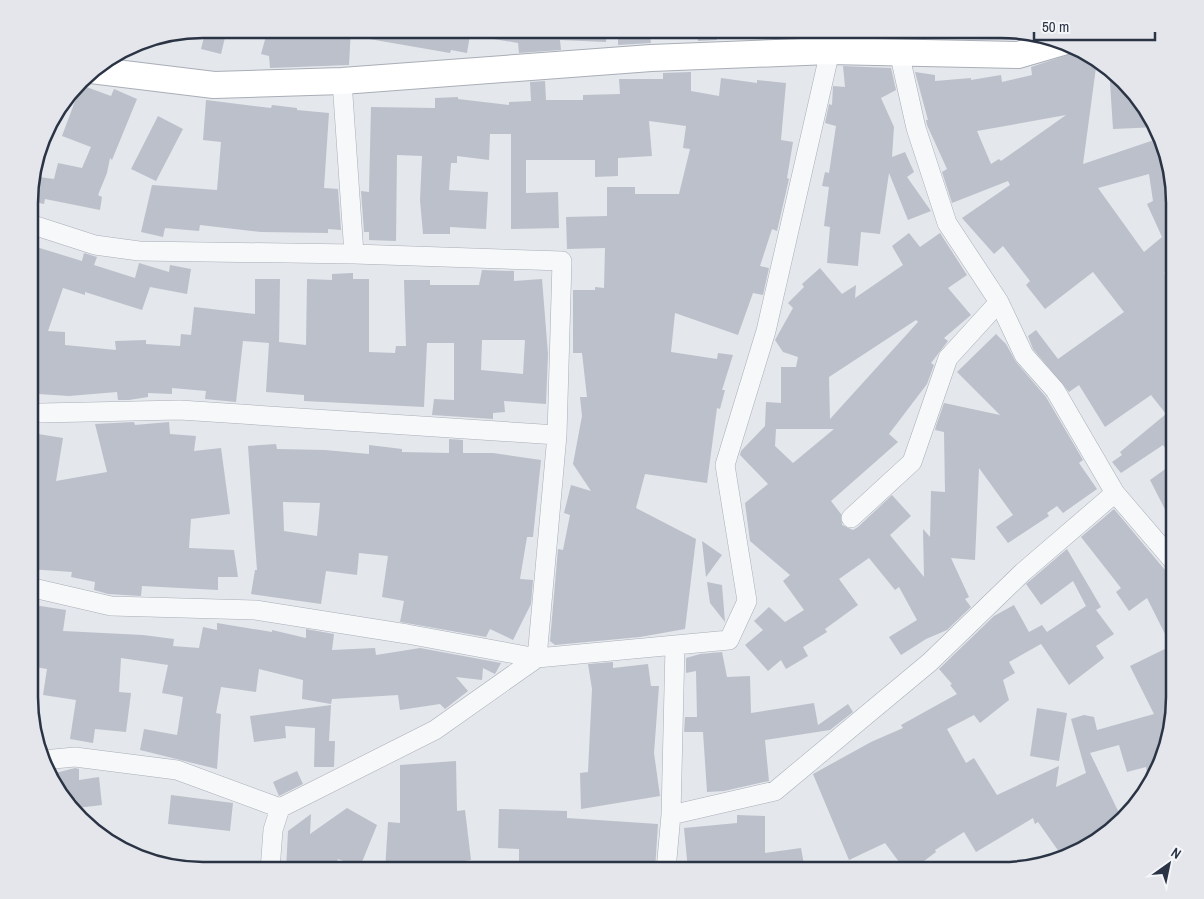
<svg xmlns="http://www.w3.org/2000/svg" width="1204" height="899" viewBox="0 0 1204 899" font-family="'Archivo Narrow',sans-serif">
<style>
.building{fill:#bbc0ca;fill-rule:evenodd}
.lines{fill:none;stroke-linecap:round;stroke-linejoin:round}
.street-casing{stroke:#a9aeb7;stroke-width:20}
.secondary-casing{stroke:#a9aeb7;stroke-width:28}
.street{stroke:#f7f8fa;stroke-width:19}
.secondary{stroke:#fff;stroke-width:26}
.rim{fill:none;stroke:#2b3445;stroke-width:2.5}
</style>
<rect width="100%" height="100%" fill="#e4e7ec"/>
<!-- building -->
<path class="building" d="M206 29H227L221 54 201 49Z
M268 29H351L349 65 270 68 269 56 261 54Z
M352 29H471L467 53 451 50 450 53 352 36Z
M477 29H607L606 42 560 40 561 50 519 53 518 43 476 36Z
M697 29H715L717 40 698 41Z
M985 29H1013L1014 40 962 39 961 31Z
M746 31 793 33V37L745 39Z
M650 37 651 43 618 45V38Z
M1082 50 1097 60 1083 164 1160 138 1175 202V267L1164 273 1175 287V529L1150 480 1175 462 1163 445 1121 473 1112 462 1122 455 1120 452 1166 414 1151 395 1105 427 1079 385 1069 392 1033 349 1028 336 1036 330 1058 359 1124 312 1093 272 1045 309 1026 285 1030 281 1003 246 994 254 962 218 1010 185 1008 181 952 203 942 172 947 169 927 125 926 120H928L915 72 935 75V81L971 78V80L1001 75 1002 82 1032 75 1031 67ZM1066 115 1001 161 999 159 991 164 977 131ZM1149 174 1153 201 1147 204 1162 237 1144 252 1098 188Z
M843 66 891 68 896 90 881 98 894 127 892 157 905 152 914 172 907 177 931 211 908 220 889 173 880 234 861 232 858 266 827 263 830 227 824 226 829 187 822 186 825 172 829 173 836 126 825 123 829 104 832 105 833 86 845 87Z
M1109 67 1116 72 1158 127 1113 129Z
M691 72V91L719 96 721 78 757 83V80L786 83 781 140 793 142 787 178 789 179 777 231 772 229 760 266 769 268 763 295 753 293 738 335 675 313 671 352 717 359 718 353 733 355 722 390H725L720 409 717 408 707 483 645 474 636 508 696 539 685 629 640 637 555 645 550 641 558 549 563 550 570 515 564 513 571 485 591 491 573 464 582 416 580 397H587L582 353H573V290H595V287L604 288 605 248 567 249 566 217 607 216V187H635V194H679L690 149 683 148 686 126 649 121 652 156 618 158V176L595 177V160H526V193L558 192 559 228 511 229V134H490L489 160 457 156V163H451L449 190 488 192 486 229 450 227V234H423L420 200 422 156 397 155 396 241 369 240V232H364L361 191 369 192 371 107 435 108V98L458 97V99L509 105V102L531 101 530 82 545 81 546 100H583V95L620 94 619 79H663V73Z
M81 85 111 96 114 89 137 99 112 160 110 158 107 173 98 195 102 197 100 210 45 199 44 204 30 201 32 176 54 179 58 163 82 168 91 147 62 136Z
M206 100 271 108 272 105 297 108V110L329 113 324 188 338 189 341 230 328 229V233L261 232 200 225 199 231 165 228 163 237 141 232 152 185 217 190 221 142 203 140Z
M158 116 183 129 156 181 131 169Z
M909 233 920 247 940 233 967 275 948 288 971 315 944 338 948 341 931 363 934 365 927 384 889 434 898 442 831 501 841 514 842 525 853 530 858 527 892 495 911 516 890 535 924 577 923 529 930 537 931 491 945 492 944 432 935 430 936 426 944 403 1000 415 957 372 996 334 1006 344 1016 362 1046 397 1083 460 1079 463 1097 489 1063 513 1057 506 1047 513 1049 516 1008 543 996 527 1013 515 979 468 975 560 951 558 969 597 965 599 971 607 947 630 926 639 901 655 889 637 917 620 899 587 895 590 869 558 839 579 858 605 825 629 827 632 803 647 808 656 786 669 781 660 768 671 745 645 763 630 754 621 769 607 785 622 804 610 783 581 790 575 750 541 745 503 768 484 740 455 741 451 765 426 766 402 781 403V367H796L798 357 783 352 775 340 793 308 788 303 804 287 802 284 820 268 842 294 856 285 855 298 903 265 892 246ZM916 320 918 322 830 419 829 377ZM776 429H834L793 463 775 446Z
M30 245 82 261 84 253 97 257 94 265 135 278 139 263 169 272 170 265 191 269 187 294 150 287 142 310 85 292V295L63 288 48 331 65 332V345L116 350 115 341 146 340V344L180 346 181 334 191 335 194 307 255 314V279H280L279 342 306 345 307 279 332 280V274L353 273V279H369V352L395 353 396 346H406L404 280H430V285H479L482 270 514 271V281L542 279 548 354 546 404 504 401 505 412 493 413V419L432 415 434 399 454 400V343H427L424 407 304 401V395L266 392 269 343 243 341 236 402 205 399 206 391 172 388V394L148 393V397L129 400H118L117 392 69 396 38 394 39 315 30 312ZM482 340H525L523 374 481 370Z
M134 422 135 425 169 422 170 434 196 436 194 451 221 448 230 514 191 519 189 548 234 550 238 577H218V590L142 586 141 596 108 594 94 590 95 582 71 577 72 572 29 569 30 435 37 437 38 434 63 438 56 481 107 472 95 424Z
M449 439 463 440V453H493L541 460 533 537H527L520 579 533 580 531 604 513 640 490 629 486 637 400 622 404 601 382 597 388 556 359 553 357 575 326 571 321 604 251 594 255 570H257L248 446 276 444 277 449 325 450 369 454V445L402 449V452L449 453ZM283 502 320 503 317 536 284 531Z
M1114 509 1175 582V708L1162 763 1149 784 1146 767 1127 772 1119 745 1090 753 1122 819 1078 852 1062 856 1038 822 1035 824 1033 818 976 852 964 832 935 850 936 852 912 870H905L885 843 849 860 813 774 871 742 903 728 901 725 957 694 950 685 952 684 939 669 994 616 1014 605 1029 632 1042 625 1047 632 1086 606 1073 581 1041 605 1026 584 1067 549 1101 607 1096 610 1114 634 1096 646 1104 658 1069 685 1041 644 1009 662 1015 673 1003 680 1009 700 980 723 974 715 947 729 966 763 974 758 997 795 1059 766 1056 787 1086 773 1071 719 1084 715 1094 717 1097 730 1154 714 1130 666 1171 646 1147 598 1129 611 1116 592 1121 588 1081 537Z
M702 541 722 555 706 577Z
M707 582 722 585 725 622 710 603Z
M34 605 66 610 63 631 143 635 174 639 173 646 199 648 203 627 217 630V623L272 632V630L306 638V629L334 634 332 650 375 648 376 655 420 648 501 663 495 674 483 668 482 680 456 677 468 691 445 709 440 704 400 710 398 695 332 699 331 704 302 699 303 680 259 669 256 692 221 687 216 713 221 714 217 769 140 750 144 729 177 735 183 697 162 693 168 665 121 658 119 692 131 693 126 732 95 729 93 743 70 739 76 700 43 695 47 669 29 666V636Z
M722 652 727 677 750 676 751 713 814 703 818 725 848 704 853 712 830 730 765 740 769 781 724 791 707 792 703 732H684L685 717H697L696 671 686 673V658L700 654Z
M613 662V668L648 664 651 686H659L654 753 660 796 581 809 580 773 588 772 592 689 588 664Z
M331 705 329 741H335L334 767H314L315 728 285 726 286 738 254 742 250 716Z
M1037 708 1067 713 1059 761 1030 756Z
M456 761 457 811 465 810 471 860 417 868V870H385L388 822 400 823V765Z
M75 768 79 769V780L99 777 102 805 77 808 76 799 68 801 48 775Z
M297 771 303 784 279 796 273 782Z
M171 795 233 803 230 831 168 824Z
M347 808 377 825 360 867 338 859 334 869 309 861V870H286L288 831 311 814 310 834Z
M499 809 567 811V818L658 824 655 870H585V867L548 863V870H519V849L498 848Z
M737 815 765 816V853L801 848 805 870H688L684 828 737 823Z"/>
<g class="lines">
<!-- street casing -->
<g class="street-casing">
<path id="street" d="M30 224 95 245 139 251 354 254
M999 302 1024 355 1055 390 1115 493 1175 563
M41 413 180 410 557 435
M851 518 912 462 948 358 999 302 947 223 916 128 899 52
M29 587 111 606 255 610 407 634 537 658 729 640 747 601 725 465 766 331 835 29
M43 760 75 757 177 770 280 808
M671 815 775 791 930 662 1023 572 1115 493
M270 870 273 830 280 808 435 730 537 658 557 435 562 261 354 254 342 81
M666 870 671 815 675 646"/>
</g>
<!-- secondary casing -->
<g class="secondary-casing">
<path id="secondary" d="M91 70 214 85 342 81 651 58 829 51 1018 55 1066 41"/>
</g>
<!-- street -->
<use href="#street" class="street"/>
<!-- secondary -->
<use href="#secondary" class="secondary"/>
</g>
<!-- crop -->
<path d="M0 0H1204V899H0ZM203 38H1001A165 165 0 0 1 1166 203V697A165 165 0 0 1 1001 862H203A165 165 0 0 1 38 697V203A165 165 0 0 1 203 38Z" fill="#e4e6eb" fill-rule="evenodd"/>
<path class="rim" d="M203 38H1001A165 165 0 0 1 1166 203V697A165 165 0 0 1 1001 862H203A165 165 0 0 1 38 697V203A165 165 0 0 1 203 38Z"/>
<!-- north arrow -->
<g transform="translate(1169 864) rotate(33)" stroke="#f4f6f9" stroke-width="4" paint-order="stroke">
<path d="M0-4L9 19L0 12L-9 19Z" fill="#2b3445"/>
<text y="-8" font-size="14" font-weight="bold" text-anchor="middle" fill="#2b3445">N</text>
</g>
<!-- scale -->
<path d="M1034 32v8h121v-8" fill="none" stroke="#2b3445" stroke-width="2.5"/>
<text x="1042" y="32" font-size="15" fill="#2b3445" stroke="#f4f6f9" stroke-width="4" paint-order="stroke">50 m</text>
</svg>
